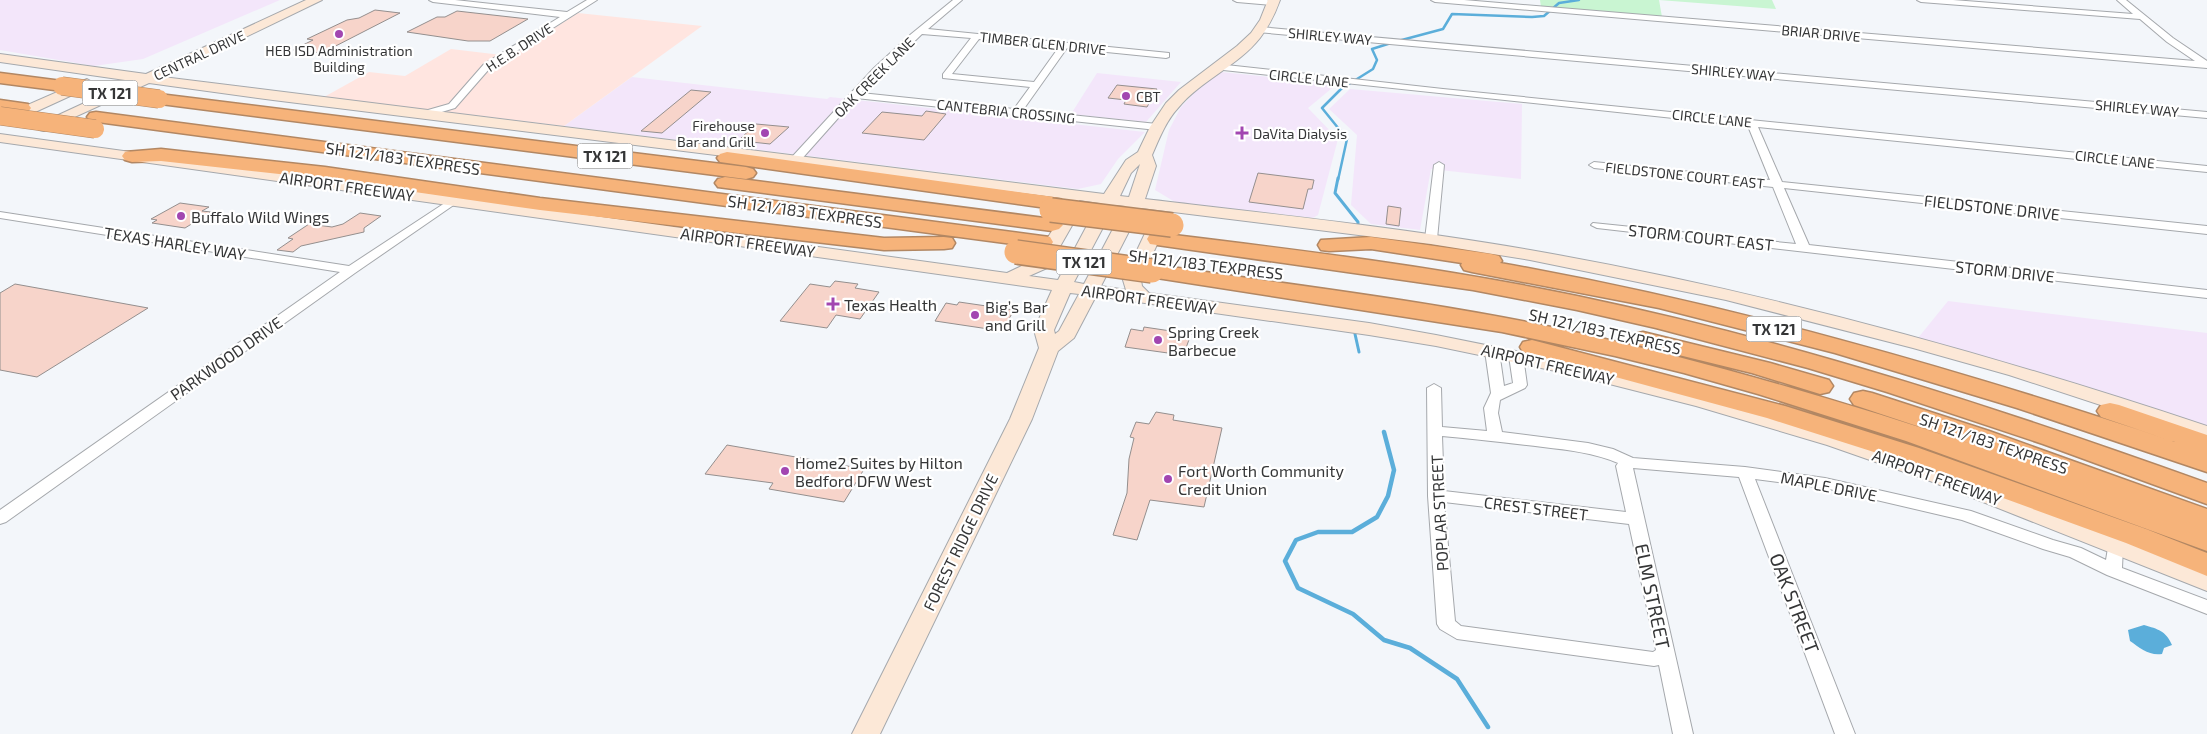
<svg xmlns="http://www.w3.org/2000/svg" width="2207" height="734" viewBox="0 0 2207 734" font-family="'Exo 2',sans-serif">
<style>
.commercial{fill:#f3e6fa}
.education{fill:#ffe5e0}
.green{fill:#c9f5d2}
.water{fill:#5baeda}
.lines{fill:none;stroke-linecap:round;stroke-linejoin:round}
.stream-far2{stroke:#5baeda;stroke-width:2.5}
.stream-far1{stroke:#5baeda;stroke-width:3}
.stream{stroke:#5baeda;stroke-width:4.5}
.building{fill:#f7d4ca;stroke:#948f8e}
.minor-casing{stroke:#a5a8ac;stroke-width:2}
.secondary-casing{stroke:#a5a8ac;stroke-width:2}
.motorway-casing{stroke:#b28763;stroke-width:3}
.minor{fill:#fff;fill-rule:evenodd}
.secondary{fill:#fce8d7;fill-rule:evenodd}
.motorway{fill:#f6b37a;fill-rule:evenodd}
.motorway-bridge-far1-casing{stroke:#b28763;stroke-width:19;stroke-linecap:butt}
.motorway-bridge-casing{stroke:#b28763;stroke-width:26;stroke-linecap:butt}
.motorway-bridge-far1{stroke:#f6b37a;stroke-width:18}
.motorway-bridge{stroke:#f6b37a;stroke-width:23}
.poi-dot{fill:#a246b1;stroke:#fff;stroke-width:2}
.labels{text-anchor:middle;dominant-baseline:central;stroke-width:4.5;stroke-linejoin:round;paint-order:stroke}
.far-street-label{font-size:14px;fill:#353637;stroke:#fff}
.far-poi-label{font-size:14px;fill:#353637;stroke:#fff;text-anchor:start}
.shield{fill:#fff;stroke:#727273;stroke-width:1}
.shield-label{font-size:15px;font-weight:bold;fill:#353637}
.street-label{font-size:16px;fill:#353637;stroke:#fff}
.poi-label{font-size:16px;fill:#353637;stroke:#fff;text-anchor:start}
.near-street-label{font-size:19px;fill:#353637;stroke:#fff}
</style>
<rect width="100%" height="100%" fill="#f3f6fa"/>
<!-- commercial -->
<path class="commercial" d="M0 0H280L143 59 94 66 0 50Z
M1221 72 1337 84 1308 108 1338 139 1318 215 1313 218 1175 202 1155 190 1169 130 1181 107 1201 86Z
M1097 73 1181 82 1146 122 1071 114Z
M632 77 827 99 830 97 1145 132 1118 159 1101 184 1078 189 564 126Z
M1350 89 1522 104 1521 179 1431 169 1420 230 1371 224 1351 205 1357 135 1329 109Z
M1948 301 2207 333V430L1918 338Z"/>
<!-- education -->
<path class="education" d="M578 13 702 26 564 126 324 97 369 72 405 76 451 49 511 56Z"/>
<!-- green -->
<path class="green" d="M1540 0H1772L1776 9 1659 0 1662 17 1541 7Z"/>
<!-- water -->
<path class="water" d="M2144 625C2158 629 2166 631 2172 645L2164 648 2162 654C2149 656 2140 648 2130 641L2128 630Z"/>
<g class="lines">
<!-- stream-far2 -->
<path class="stream-far2" d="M1398 41 1443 29 1452 14 1532 17 1544 16 1559 3 1579 0
M1338 180 1347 139 1322 108 1341 89 1373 69 1377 60 1372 49 1391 43"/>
<!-- stream-far1 -->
<path class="stream-far1" d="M1338 178 1335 193 1358 222V225
M1355 334 1359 352"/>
<!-- stream -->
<path class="stream" d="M1384 432 1394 470 1388 496 1377 517 1352 532H1318L1296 540 1285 561 1298 588 1353 614 1384 640 1410 648 1457 679 1488 727"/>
</g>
<!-- building -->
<path class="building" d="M375 10 400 13 322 53 293 50 313 40 307 39 347 20 359 18Z
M457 11 528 19 490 41H468L407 32 437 17H445Z
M1117 85 1157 89 1147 107 1124 104 1126 100 1108 98Z
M691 90 711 92 662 133 641 131Z
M926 111 946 114 924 140 862 133 882 112 922 116Z
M756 124 789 127 770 144 742 141 744 138H741Z
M1258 173 1314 180 1312 189H1308L1303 209 1249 202Z
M180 203 209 207 202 211 211 212 185 228 152 223 157 220 151 219Z
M1388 206 1401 208 1399 226 1386 224Z
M360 213 381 216 364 228V232L301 246 293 252 277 250 293 239 288 238 309 224 332 227 343 224Z
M835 281 858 284 855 288 879 292 860 319 836 315 827 328 780 321 810 284 830 287Z
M15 284 93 298 148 308 37 377 0 370V293Z
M959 302 1014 310 1002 331 935 321 946 303 957 305Z
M1144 327 1191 334 1186 348 1177 347 1175 354 1125 347 1131 329 1143 331Z
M1156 412 1174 415 1173 420 1222 428 1204 507 1150 500 1137 540 1113 535 1127 493 1129 459 1134 438 1130 437 1136 422 1149 424Z
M727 445 853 467 855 464 866 466 844 502 769 489 773 483 705 474Z"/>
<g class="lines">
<!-- minor casing -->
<g class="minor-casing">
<path id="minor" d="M429 0H455L567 12 587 0H597L490 68 455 108 425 117 420 114 421 112 449 104 484 64 560 17 433 2Z
M953 0H962L928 29 1169 53V57L1166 58 1067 48 1023 110 1157 124 1162 127 1157 130 856 98 799 162H791L790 160 791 158 874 68 910 35ZM922 34 971 38 943 74V78L1030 87 1014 109 861 93ZM979 39 1059 47 1034 82 952 74Z
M1233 0H1267L1277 3 1273 5 1237 2Z
M1431 0H1464L2195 61 2167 42 2140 19 1921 2 1917 0H1953L2133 14 2117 0H2126L2173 38 2207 61V68L1435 2Z
M1260 27 2207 112V118L1257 32V28Z
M1217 64 1443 89 2207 166V172L1758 127 1782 182 2207 226V234L1784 188 1809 245 2207 290V298L1597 228 1591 225 1593 223 1796 244 1773 187 1594 168 1589 165 1594 162 1770 180 1748 126 1214 69V65Z
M1439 162 1444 165 1437 239 1431 243 1425 239 1434 165Z
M454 197 460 200 458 202 355 273 6 522 0 524V510L340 272 0 218V212L349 266Z
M1492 347 1499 351 1504 386 1513 383 1509 356 1516 352 1523 356 1527 385 1525 388 1500 400 1498 413 1502 432 1588 443 1613 449 1633 458 1745 467 1825 478 1971 511 2053 540 2081 548 2106 560 2109 542 2115 540 2121 542 2123 546 2122 568 2207 600V614L2107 575 2070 557 2043 549 1962 520 1825 488 1755 479 1855 734H1835L1739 477 1633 468 1693 734H1673L1659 665 1654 666 1457 639 1440 629 1437 624 1428 496 1427 388 1434 384 1441 388 1442 427 1487 431 1484 408 1491 393 1485 351ZM1442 436C1476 439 1509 443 1543 447 1569 450 1594 453 1618 463L1616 466 1626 512 1444 491ZM1444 502 1629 524 1656 650 1653 652 1461 626 1455 621Z"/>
</g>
<!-- secondary casing -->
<g class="secondary-casing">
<path id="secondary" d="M306 0H322L163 77 1104 194 1126 160 1138 152 1150 127 1166 103 1179 90 1237 46 1251 33 1260 20 1268 0H1280C1275 14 1269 26 1260 38 1238 66 1201 80 1178 108 1166 121 1159 139 1152 155L1156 166 1145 199C1273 214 1402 228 1530 250 1760 290 1985 352 2207 426V440L2009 375 1913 348 1726 300 1530 260 1431 244 1141 208 1101 286 1126 290 1123 280 1148 227 1158 215H1170L1172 219 1164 229 1141 280 1142 286 1149 293 1369 323 1436 335 1570 362 1711 397 1842 435 1946 471 2207 572V591L1930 481 1827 445 1696 406 1570 374 1436 346 1369 335 1096 296 1074 338 1058 351 1032 419 880 734H852L1010 419 1039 348 1034 330 1052 290 0 142V134L1007 273 1034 260 1066 208 1062 198 273 100 149 83 44 131 39 130 37 127 39 124 132 81 0 62V54L146 74ZM1140 164 1129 197 1120 196 1131 173ZM1079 200 1099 203 1058 280 1029 276 1047 268 1050 264 1082 208ZM1115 205 1125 206 1084 284 1074 282ZM1070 293 1079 294 1059 331 1055 334 1054 330Z
M87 79 94 83 92 86 9 124H0V117Z"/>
</g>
<!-- motorway casing -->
<g class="motorway-casing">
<path id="motorway" d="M0 73 62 81 68 82 71 86 68 90 62 91 0 83Z
M159 94 746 167 753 169 756 173 753 177 746 179 153 103 150 99 153 95Z
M0 100 28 104 31 108 28 112 22 113 0 110Z
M96 112 1042 236 1050 237 1053 242 1050 247 1042 248 90 121 87 117 90 113Z
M161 149 325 167 540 198 884 238 944 237 952 238 955 243 952 248 944 249 884 250 540 210 325 179 161 161 132 162 125 160 122 156 125 152Z
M727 152 1054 197 1061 199 1064 203 1061 207 1054 209 720 162 717 158 720 154Z
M725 177 1052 219 1059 221 1063 225 1059 229 1052 231 718 187 715 183 718 179Z
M1158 233C1298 250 1439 267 1577 296 1792 341 2001 409 2207 483V504L2043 444 1887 392 1808 368 1656 328 1577 310 1473 290 1150 244 1147 239 1150 234Z
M1371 237 1491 254 1499 256 1502 261 1500 263C1730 304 1954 368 2175 442L2101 417 2097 411 2101 405 2110 403 2119 405 2207 435V453L2201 451 2207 453V472L2017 408 1835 353 1659 308 1472 272 1464 270 1461 265 1462 263 1371 249 1329 251 1321 250 1318 245 1321 240Z
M1152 264C1288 285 1426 300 1561 329 1703 360 1842 401 1980 447L1854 405 1850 399 1854 393 1863 391 1872 393 1989 431 2207 509V551L1906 441 1758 394 1684 373 1615 356 1502 332 1144 276 1141 271 1144 266Z
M1643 332 1770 363 1829 380 1833 386 1829 392 1820 394 1752 373 1634 344 1631 339 1634 334Z
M1532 340 1785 406 1919 448 2146 529 2207 553V576L2126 543 1899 460 1767 418 1523 352 1520 347 1523 342Z"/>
</g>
<!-- minor -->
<use href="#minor" class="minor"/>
<!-- secondary -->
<use href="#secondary" class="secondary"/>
<!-- motorway -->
<use href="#motorway" class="motorway"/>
<!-- motorway-bridge-far1 casing -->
<g class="motorway-bridge-far1-casing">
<path id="motorway-bridge-far1" d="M62 86 159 99
M0 116 95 129"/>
</g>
<!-- motorway-bridge casing -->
<g class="motorway-bridge-casing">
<path id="motorway-bridge" d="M1051 210 1172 225
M1016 252 1152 271"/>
</g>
<!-- motorway-bridge-far1 -->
<use href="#motorway-bridge-far1" class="motorway-bridge-far1"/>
<!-- motorway-bridge -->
<use href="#motorway-bridge" class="motorway-bridge"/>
</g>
<!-- markers -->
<g class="poi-dot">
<circle cx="339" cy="34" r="5"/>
<circle cx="1126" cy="96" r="5"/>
<circle cx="765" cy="133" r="5"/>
<path d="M1239.5 125.5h5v5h5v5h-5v5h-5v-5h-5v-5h5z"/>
<circle cx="181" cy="216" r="5"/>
<path d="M830.5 296.5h5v5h5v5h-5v5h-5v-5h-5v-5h5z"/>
<circle cx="975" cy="315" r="5"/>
<circle cx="1158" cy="340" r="5"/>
<circle cx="785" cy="471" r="5"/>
<circle cx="1168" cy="479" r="5"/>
</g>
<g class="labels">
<!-- far-street labels -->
<g class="far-street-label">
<text transform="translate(1821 33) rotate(5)">BRIAR DRIVE</text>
<text transform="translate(1330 36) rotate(5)">SHIRLEY WAY</text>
<text transform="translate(1043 43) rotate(6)">TIMBER GLEN DRIVE</text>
<text transform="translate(519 47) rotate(-33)">H.E.B. DRIVE</text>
<text transform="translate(199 55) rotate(-25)">CENTRAL DRIVE</text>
<text transform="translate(1733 72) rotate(5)">SHIRLEY WAY</text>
<text transform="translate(874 77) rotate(-45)">OAK CREEK LANE</text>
<text transform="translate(1309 78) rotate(6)">CIRCLE LANE</text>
<text transform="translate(2137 108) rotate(5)">SHIRLEY WAY</text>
<text transform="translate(1006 111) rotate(6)">CANTEBRIA CROSSING</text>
<text transform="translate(1712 118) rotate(6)">CIRCLE LANE</text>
<text transform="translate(2115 159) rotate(6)">CIRCLE LANE</text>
<text transform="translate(1685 175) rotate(6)">FIELDSTONE COURT EAST</text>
</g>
<!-- far-poi labels -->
<g class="far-poi-label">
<text x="339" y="50" text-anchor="middle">HEB ISD Administration<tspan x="339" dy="16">Building</tspan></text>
<text x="1136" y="96">CBT</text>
<text x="755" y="125" text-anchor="end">Firehouse<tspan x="755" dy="16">Bar and Grill</tspan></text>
<text x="1253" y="133">DaVita Dialysis</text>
</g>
<!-- shield labels -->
<g class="shield">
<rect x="82.5" y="80.5" width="55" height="25" rx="4"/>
<rect x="577.5" y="143.5" width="55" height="25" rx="4"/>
<rect x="1056.5" y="249.5" width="55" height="25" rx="4"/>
<rect x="1746.5" y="316.5" width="55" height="25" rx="4"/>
</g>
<g class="shield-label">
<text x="110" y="93">TX 121</text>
<text x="605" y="156">TX 121</text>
<text x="1084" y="262">TX 121</text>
<text x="1774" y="329">TX 121</text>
</g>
<!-- street labels -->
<g class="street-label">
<text transform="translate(403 158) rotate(8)">SH 121/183 TEXPRESS</text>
<text transform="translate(347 186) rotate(8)">AIRPORT FREEWAY</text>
<text transform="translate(1992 207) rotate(6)">FIELDSTONE DRIVE</text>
<text transform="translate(805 211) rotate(8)">SH 121/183 TEXPRESS</text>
<text transform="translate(1701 237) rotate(6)">STORM COURT EAST</text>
<text transform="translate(748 242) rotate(8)">AIRPORT FREEWAY</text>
<text transform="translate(175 243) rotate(9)">TEXAS HARLEY WAY</text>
<text transform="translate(1206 264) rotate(7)">SH 121/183 TEXPRESS</text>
<text transform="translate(2005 271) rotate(6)">STORM DRIVE</text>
<text transform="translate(1149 299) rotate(8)">AIRPORT FREEWAY</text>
<text transform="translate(1605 331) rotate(13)">SH 121/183 TEXPRESS</text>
<text transform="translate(226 358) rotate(-35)">PARKWOOD DRIVE</text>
<text transform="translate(1548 364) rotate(13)">AIRPORT FREEWAY</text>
<text transform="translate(1994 443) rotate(19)">SH 121/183 TEXPRESS</text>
<text transform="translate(1937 477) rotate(20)">AIRPORT FREEWAY</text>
<text transform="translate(1829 486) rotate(11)">MAPLE DRIVE</text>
<text transform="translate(1536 508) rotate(7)">CREST STREET</text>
<text transform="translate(1439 513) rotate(-93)">POPLAR STREET</text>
<text transform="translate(960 542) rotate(-64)">FOREST RIDGE DRIVE</text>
</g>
<!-- poi labels -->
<g class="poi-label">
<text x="191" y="216">Buffalo Wild Wings</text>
<text x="844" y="304">Texas Health</text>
<text x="985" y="306">Big’s Bar<tspan x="985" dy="18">and Grill</tspan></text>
<text x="1168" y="331">Spring Creek<tspan x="1168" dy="18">Barbecue</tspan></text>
<text x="795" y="462">Home2 Suites by Hilton<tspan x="795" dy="18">Bedford DFW West</tspan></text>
<text x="1178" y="470">Fort Worth Community<tspan x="1178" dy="18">Credit Union</tspan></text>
</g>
<!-- near-street labels -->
<g class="near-street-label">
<text transform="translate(1653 596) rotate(78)">ELM STREET</text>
<text transform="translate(1795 603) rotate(69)">OAK STREET</text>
</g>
</g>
</svg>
